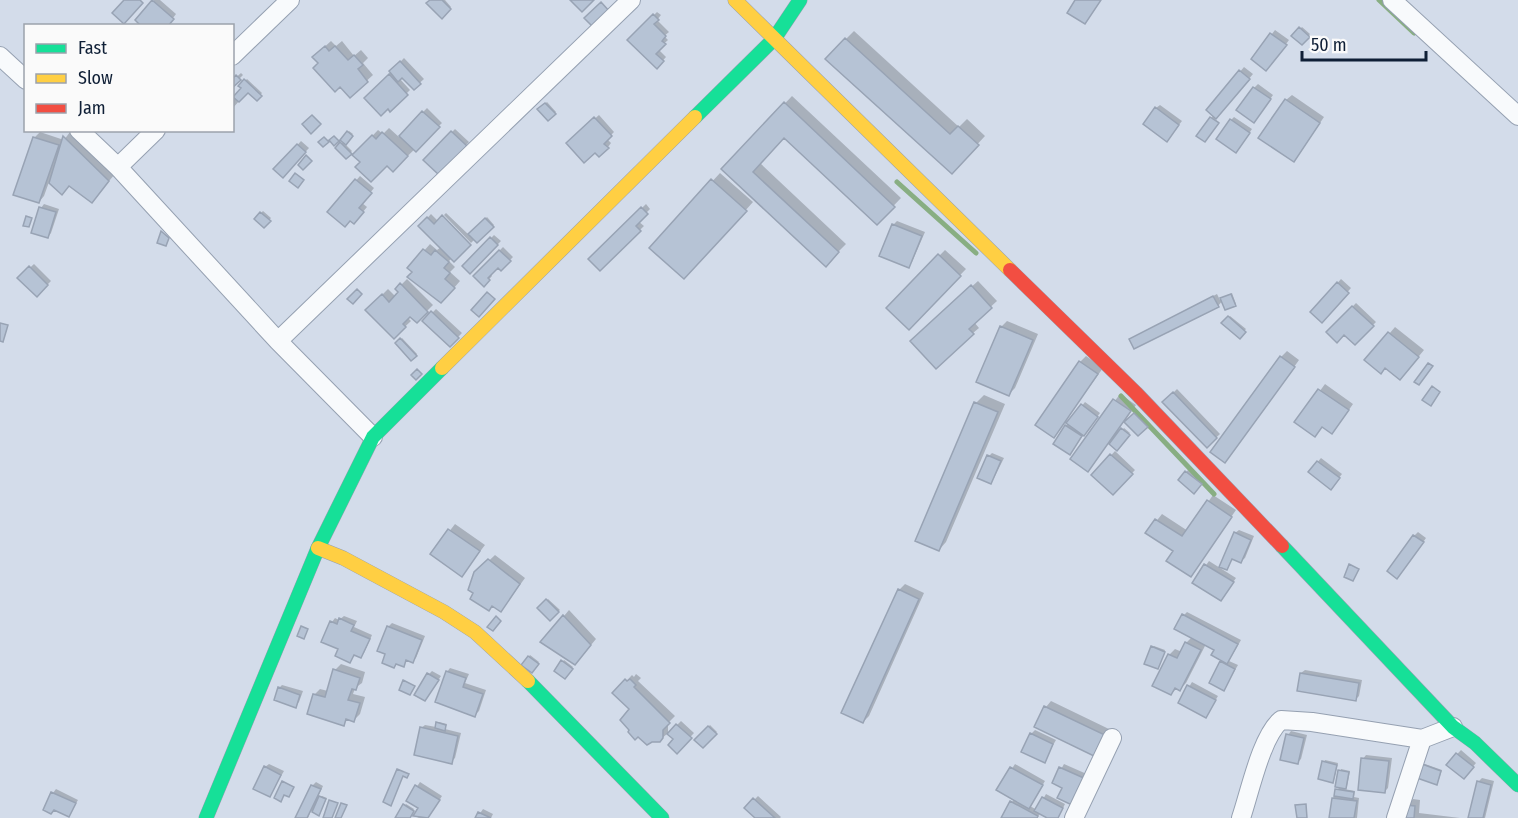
<svg xmlns="http://www.w3.org/2000/svg" width="1518" height="818" viewBox="0 0 1518 818" font-family="'Fira Sans Condensed',sans-serif">
<style>
.shadow{fill:#0003}
.lines{fill:none;stroke-linecap:round;stroke-linejoin:round}
.stream{stroke:#88ae82;stroke-width:5}
.building{fill:#b6c3d5;stroke:#98a3b4;stroke-width:1.5}
.street-casing{stroke:#95a0b1;stroke-width:20}
.fast-casing{stroke:#95a0b1;stroke-width:15}
.slow-casing{stroke:#95a0b1;stroke-width:15}
.jam-casing{stroke:#95a0b1;stroke-width:15}
.street{stroke:#f8fafc;stroke-width:18}
.fast{stroke:#16e098;stroke-width:14}
.slow{stroke:#ffcf43;stroke-width:14}
.jam{stroke:#f24e42;stroke-width:14}
</style>
<rect width="100%" height="100%" fill="#d3dcea"/>
<!-- shadow -->
<path class="shadow" d="M154 0H160L176 14 167 26 137 20Z
M432 0H445L451 7 442 16Z
M657 12 661 15 657 20 669 32 664 36 668 40 658 49 666 57 657 67 629 40Z
M1302 27 1310 34 1302 43 1293 36Z
M1275 30 1289 40 1270 66 1253 59Z
M854 31 959 127 967 119 985 136 959 164 846 39Z
M331 41 336 46 342 41 354 56 361 50 368 58 363 63 373 75 350 96 320 63V51Z
M404 58 424 79 414 88 403 76 400 79 410 90 390 110 366 98Z
M1244 67 1253 74 1215 119 1219 122 1206 139 1211 118 1214 115 1208 110Z
M241 73 243 75 232 86V81Z
M247 79 262 93 257 99 248 91 232 109V93L235 96 243 88 240 86Z
M1258 84 1273 95 1257 117 1254 88Z
M1292 95 1324 117 1299 154 1286 100Z
M792 96 901 198 877 223 784 136 760 163 846 244 825 265 723 169Z
M547 102 556 112 548 119 539 109Z
M1160 105 1182 121 1170 136 1156 108Z
M427 108 442 123 393 170 387 164 362 162 354 155 378 130 383 134 389 128 399 137Z
M599 115 614 132 607 139 611 143 608 147 595 151 568 143Z
M1234 117 1252 129 1239 148 1231 120Z
M455 129 469 142 439 173 425 160Z
M349 131 353 134 345 144 352 151 346 157 337 148 344 141 342 139Z
M40 132 64 140 70 132 114 175 97 196 70 184 62 193 49 182 44 196 39 202 15 194 35 137Z
M301 141 309 148 283 176 276 169Z
M720 173 753 202 692 270 651 248Z
M360 176 374 188 362 203 367 207 357 219 329 212Z
M44 204 59 209 51 233 48 237 41 208Z
M646 204 650 209 638 221 644 226 600 269 590 259Z
M263 211 271 218 264 226 256 218Z
M446 213 469 235 487 217 494 225 477 241 475 239 471 243 444 215Z
M431 214 438 221 452 258 449 261 455 267 450 272 460 281 447 296 409 268 430 244 437 250 441 247 420 226Z
M897 221 925 232 912 262 909 266 893 225Z
M494 235 501 241 470 272 464 266Z
M503 247 513 257 501 269 498 266 490 273 492 276 484 285 475 276Z
M945 250 966 269 909 328 888 308Z
M34 264 51 281 37 295 19 278Z
M407 279 433 305 417 321 410 315 408 318 411 321 394 337 367 310 388 289 396 297 400 292 397 289Z
M1341 279 1351 288 1322 321 1312 312Z
M978 281 997 301 974 322 979 328 973 333 917 336Z
M1232 293 1236 304 1235 305 1223 300 1218 306 1131 339 1217 294 1220 300Z
M1356 303 1376 322 1355 343 1345 333 1328 332Z
M436 309 462 333 450 345 424 321Z
M1230 316 1246 329 1239 337 1223 323Z
M1007 321 1038 334 1015 388 1009 394 1001 327Z
M1395 327 1424 350 1405 373 1367 360Z
M402 338 417 354 412 359 397 343Z
M1287 351 1299 360 1231 455 1281 357Z
M1086 356 1103 368 1054 436 1080 362Z
M1325 384 1353 404 1337 427 1323 426 1315 435 1297 422Z
M1177 389 1220 434 1207 446 1164 402Z
M1120 394 1136 405 1112 438 1114 440 1124 428 1130 433 1117 449 1109 442 1093 464 1072 459Z
M984 395 1005 404 946 542 939 550 976 403Z
M1085 402 1100 413 1070 453 1066 426Z
M1136 413 1148 425 1138 434 1126 422Z
M1115 451 1135 470 1113 493 1093 475Z
M992 453 1004 458 994 478 991 482 989 456Z
M1321 458 1342 474 1334 484 1310 471Z
M1188 470 1202 482 1194 492 1180 480Z
M1213 495 1236 510 1190 576 1175 551 1147 533 1162 514 1188 531Z
M455 524 485 545 462 575 432 554Z
M1239 530 1254 536 1245 558 1241 561 1233 558 1227 568 1235 533Z
M1418 532 1426 538 1401 573 1414 536Z
M495 555 525 578 506 604 493 605 489 609 475 593 476 573Z
M1209 561 1236 578 1221 599 1194 582Z
M905 584 924 593 869 716 863 722 899 590Z
M548 599 560 610 550 619 539 608Z
M569 610 596 639 581 657 564 616Z
M1187 612 1241 640 1229 661 1238 665 1224 689 1211 682 1223 660 1216 649 1206 644 1186 683 1180 689 1177 688 1171 694 1169 655 1175 649 1182 652 1186 643 1192 637 1184 615Z
M344 616 357 621 354 627 372 635 364 653 361 657 355 654 350 661 340 648 332 622 335 618 339 620Z
M392 623 425 636 416 658 412 661 408 659 403 665 398 663 394 667 387 653 379 650 388 627Z
M1154 646 1165 650 1159 666 1153 647Z
M530 655 539 662 532 671 523 664Z
M564 660 573 667 565 677 556 670Z
M341 664 365 672 362 683 355 688 353 694 365 697 360 714 354 720 349 718 343 724 314 695 320 689 328 691 335 670Z
M450 668 469 674 465 683 486 690 479 711 475 715 447 672Z
M1305 670 1362 680 1359 696 1356 699 1301 673Z
M432 671 441 676 425 700 429 674Z
M636 674 641 678 638 681 675 716 668 723V733L660 740 615 693 632 675 634 677Z
M1192 682 1218 696 1206 716 1180 702Z
M282 685 303 691 299 702 295 706 279 688Z
M1051 701 1111 730 1102 750 1036 727 1046 707Z
M681 721 694 733 677 751 675 739 669 733Z
M439 722 447 724 445 729 461 733 455 758 451 762 421 728 425 725 436 727Z
M710 725 717 732 703 746 696 740Z
M1035 730 1056 740 1044 761 1031 734Z
M1291 731 1307 735 1301 759 1298 762 1288 735Z
M1461 750 1476 763 1464 777 1448 764Z
M1366 755 1392 758 1388 788 1385 791 1363 759Z
M1325 760 1338 763 1334 780 1324 762Z
M269 764 284 771 270 795 265 767Z
M1015 764 1045 781 1030 806 1037 810 1046 794 1065 804 1058 818H1050L1040 813 1037 818H1003L1014 799 998 790Z
M1064 764 1089 775 1064 787 1054 782Z
M1425 764 1442 770 1438 782 1423 765Z
M1341 769 1350 771 1347 786 1344 789 1355 791 1354 797 1359 798 1357 818H1330L1333 798 1340 786Z
M1482 778 1494 781 1485 818H1469L1478 782Z
M316 782 323 786 316 801 322 796 327 798 320 813 319 814 311 811 308 818H297L312 786Z
M420 782 442 796 428 818H419L415 816 420 808 408 800Z
M56 789 78 800 69 815 53 793Z
M758 796 781 817 780 818H758L746 808Z
M1413 799 1420 800 1419 813 1460 818H1406L1407 805Z
M406 804 414 809 409 818H397Z
M483 809 493 814 491 818H477Z"/>
<g class="lines">
<!-- stream -->
<path class="stream" d="M1379 0 1414 33
M897 182 976 253
M1121 396 1214 494"/>
</g>
<!-- building -->
<path class="building" d="M124 0H140L143 3 124 24 112 13Z
M152 0 174 19 168 26H141L135 20Z
M430 0H442L451 9 442 19 426 3Z
M570 0H594L582 12Z
M1075 0H1101L1085 24 1067 13Z
M601 2 610 12 593 27 584 18Z
M653 14 659 20 654 24 666 36 662 41 666 44 656 54 664 61 657 69 627 40Z
M1299 27 1310 37 1302 45 1291 36Z
M1270 33 1287 45 1266 71 1251 59Z
M845 38 950 134 958 126 979 145 952 174 825 59Z
M325 46 329 51 335 46 348 60 354 55 363 65 358 69 368 82 350 98 340 87 335 92 313 68 318 63 312 57Z
M400 61 421 84 414 90 402 78 398 82 389 71Z
M1239 70 1250 79 1216 119 1206 110Z
M389 74 408 95 390 112 388 109 381 116 364 98Z
M236 75 241 80 232 88V79Z
M244 79 262 96 257 101 248 93 239 102 233 97 241 88 238 86Z
M1253 87 1271 99 1254 123 1236 110Z
M1285 99 1320 123 1294 162 1258 138Z
M784 102 895 207 877 225 784 138 753 172 839 252 826 267 721 169Z
M545 103 556 114 548 121 537 109Z
M1155 107 1179 125 1167 142 1143 124Z
M422 111 440 127 416 152 399 136Z
M312 115 321 124 311 134 302 124Z
M594 117 612 136 604 144 609 148 599 157 595 153 584 163 566 143Z
M1210 117 1219 123 1205 142 1196 136Z
M1230 119 1250 133 1236 153 1216 139Z
M347 131 353 136 346 145 340 140Z
M451 131 467 146 439 175 423 160Z
M382 132 408 156 393 172 387 166 371 182 355 167 360 162 352 155 372 135 376 139Z
M63 136 109 181 92 203 69 186 62 195 49 183Z
M334 136 339 141 334 146 329 140Z
M33 137 59 145 39 203 13 195Z
M324 137 329 142 323 147 318 142Z
M340 142 352 154 346 159 335 148Z
M297 144 306 152 283 178 273 169Z
M306 155 312 161 303 170 298 165Z
M295 173 304 180 298 188 289 181Z
M355 179 372 193 359 208 364 212 354 224 350 221 345 227 327 212Z
M711 179 747 211 684 279 649 248Z
M39 207 56 212 48 238 31 233Z
M641 207 648 214 636 226 641 231 600 271 588 259Z
M260 212 271 221 264 228 254 219Z
M442 215 471 245 454 262 418 226 427 217 434 224Z
M26 216 32 218 29 227 23 226Z
M485 218 494 227 477 243 468 234Z
M892 224 922 236 909 268 879 256Z
M161 231 169 238 166 246 157 243Z
M490 237 498 245 470 274 462 266Z
M423 249 431 255 435 250 449 262 444 268 450 273 445 279 455 288 441 303 407 277 412 272 407 268Z
M499 250 511 261 501 271 498 268 488 278 490 280 484 287 473 276Z
M938 254 961 276 909 330 886 308Z
M29 266 48 285 37 297 17 278Z
M1337 282 1349 293 1322 323 1310 312Z
M400 283 428 312 417 323 410 317 403 324 406 327 394 339 365 310 382 294 389 302 398 292 395 289Z
M971 285 992 308 969 329 974 334 936 369 910 341Z
M357 289 362 294 353 304 347 299Z
M487 292 495 299 479 317 471 310Z
M1231 294 1236 306 1225 310 1220 298Z
M1213 296 1219 307 1134 349 1129 339Z
M1352 306 1374 326 1355 345 1344 335 1337 343 1326 332Z
M431 311 459 338 450 347 422 321Z
M1228 316 1246 332 1240 339 1221 323Z
M0 323 8 325 3 342 0 341Z
M1000 326 1033 340 1009 396 976 382Z
M1388 332 1419 357 1400 380 1385 368 1381 374 1364 360Z
M400 338 417 356 411 361 395 343Z
M1280 356 1295 367 1225 463 1210 452Z
M1079 361 1098 374 1054 438 1035 425Z
M1428 363 1433 366 1419 385 1414 382Z
M417 369 422 374 416 380 411 375Z
M1432 386 1440 392 1431 406 1422 400Z
M1318 389 1349 410 1332 434 1322 427 1315 437 1294 422Z
M1173 392 1217 438 1207 448 1162 402Z
M1113 399 1131 411 1088 472 1070 459Z
M974 402 998 412 939 551 915 541Z
M1081 404 1098 417 1084 436 1066 423Z
M1134 413 1148 427 1138 436 1124 422Z
M1065 425 1082 436 1070 455 1053 444Z
M1121 428 1130 435 1117 451 1109 444Z
M1110 454 1133 474 1113 495 1091 475Z
M987 455 1001 461 991 484 977 478Z
M1317 461 1340 478 1331 490 1308 472Z
M1185 471 1202 484 1194 494 1178 480Z
M1207 500 1232 517 1191 577 1166 561 1173 551 1145 533 1155 519 1182 536Z
M448 529 480 551 462 577 430 554Z
M1234 532 1251 540 1241 563 1232 559 1227 570 1219 567Z
M1413 535 1424 542 1397 579 1387 571Z
M488 559 520 584 501 612 492 606 489 611 470 599 473 593 468 590 474 572Z
M1204 564 1234 582 1221 601 1192 583Z
M1349 564 1359 569 1353 581 1344 577Z
M898 589 919 599 863 723 841 713Z
M546 599 559 612 550 621 537 608Z
M1182 614 1238 644 1227 664 1211 655 1214 650 1174 629Z
M563 615 591 645 575 665 540 642Z
M496 616 501 621 493 631 487 627Z
M339 618 354 625 351 631 370 639 361 658 354 655 350 663 335 656 338 649 321 642 330 621 337 624Z
M301 626 308 629 304 639 297 636Z
M387 626 422 640 413 663 406 660 404 667 396 664 394 668 382 663 385 654 377 651Z
M1185 642 1201 650 1180 691 1175 688 1171 695 1152 686 1168 654 1177 658Z
M1151 646 1165 652 1158 669 1144 664Z
M528 656 539 664 532 673 521 665Z
M561 660 573 669 565 679 554 671Z
M1220 661 1235 669 1224 691 1209 683Z
M333 669 360 678 356 690 352 689 348 700 360 703 354 722 346 719 344 726 307 714 313 694 325 697Z
M446 671 466 678 463 687 483 694 475 717 435 702Z
M427 673 439 680 425 701 414 695Z
M1300 673 1359 683 1356 701 1297 691Z
M625 679 627 681 630 679 636 685 634 687 670 723 663 730V738L660 742H652L647 745 638 737 635 740 628 732 629 730 620 720 629 709 612 693Z
M403 680 415 686 410 695 399 690Z
M1187 685 1216 700 1206 718 1178 703Z
M278 687 300 695 296 708 274 700Z
M1044 706 1107 736 1096 757 1034 727Z
M436 722 446 725 445 731 435 728Z
M676 724 692 738 677 754 668 745 673 739 667 734Z
M708 726 717 734 703 748 694 740Z
M420 727 458 736 452 764 414 755Z
M1030 733 1053 744 1045 763 1021 752Z
M1286 734 1304 738 1298 764 1280 760Z
M1456 753 1474 767 1464 779 1446 765Z
M1361 758 1389 761 1385 793 1358 790Z
M1322 761 1337 765 1333 783 1318 779Z
M1422 764 1441 771 1437 785 1417 778Z
M264 766 281 775 270 797 253 789Z
M1010 767 1043 785 1029 809 996 790Z
M1059 767 1086 779 1074 806 1057 798 1062 788 1052 783Z
M397 769 409 774 407 778 403 776 391 806 383 802Z
M1338 770 1349 772 1346 789 1335 787Z
M282 781 294 787 289 797 284 795 281 802 274 798Z
M1477 781 1491 785 1483 818H1468Z
M311 785 321 789 307 818H295Z
M415 785 440 800 428 818 413 816 418 808 406 801Z
M1335 789 1354 792 1353 799 1334 796Z
M51 792 76 803 69 817 54 810 51 814 43 810Z
M319 796 326 799 319 816 312 812Z
M1042 797 1063 808 1058 818H1047L1034 811Z
M753 798 775 818H755L744 808Z
M1332 798 1357 801 1354 818H1329Z
M329 800 338 803 332 818H323Z
M1010 801 1038 816 1037 818H1001Z
M341 803 347 805 341 818H335Z
M403 804 414 811 410 818H395Z
M1306 804 1307 818H1297L1295 805Z
M1406 805 1415 806 1414 818H1404Z
M478 812 491 818H475Z"/>
<g class="lines">
<!-- street casing -->
<g class="street-casing">
<path id="street" d="M1392 0 1518 116
M0 56 26 80
M232 56 290 0
M79 130 118 167 278 341 373 437
M118 167 156 130
M278 341 631 0
M1074 818 1112 738
M1241 818C1250 792 1261 737 1281 720L1312 722 1422 739
M1396 818 1422 739 1453 727"/>
</g>
<!-- fast casing -->
<g class="fast-casing">
<path id="fast" d="M695 117 774 39 800 0
M1282 546 1453 727 1475 743 1518 785
M528 681 662 818
M206 818 318 548 373 437 442 368"/>
</g>
<!-- slow casing -->
<g class="slow-casing">
<path id="slow" d="M735 0 1010 270
M442 368 695 117
M318 548 343 558 444 612 475 632 528 681"/>
</g>
<!-- jam casing -->
<g class="jam-casing">
<path id="jam" d="M1010 270 1136 393 1282 546"/>
</g>
<!-- street -->
<use href="#street" class="street"/>
<!-- fast -->
<use href="#fast" class="fast"/>
<!-- slow -->
<use href="#slow" class="slow"/>
<!-- jam -->
<use href="#jam" class="jam"/>
</g>
<!-- legend -->
<rect x="24" y="24" width="210" height="108" fill="#fafafa" stroke="#9ca2ac" stroke-width="1.5"/>
<rect x="36" y="44" width="30" height="9" fill="#16e098" stroke="#9ca2ac" stroke-width="1.5"/>
<text x="78" y="54" font-size="18" fill="#0f1f36">Fast</text>
<rect x="36" y="74" width="30" height="9" fill="#ffcf43" stroke="#9ca2ac" stroke-width="1.5"/>
<text x="78" y="84" font-size="18" fill="#0f1f36">Slow</text>
<rect x="36" y="104" width="30" height="9" fill="#f24e42" stroke="#9ca2ac" stroke-width="1.5"/>
<text x="78" y="114" font-size="18" fill="#0f1f36">Jam</text>
<!-- scale -->
<path d="M1302 51v9h124v-9" fill="none" stroke="#0f1f36" stroke-width="3"/>
<text x="1311" y="51" font-size="18" fill="#0f1f36" stroke="#fafafa" stroke-width="4.5" paint-order="stroke">50 m</text>
</svg>
